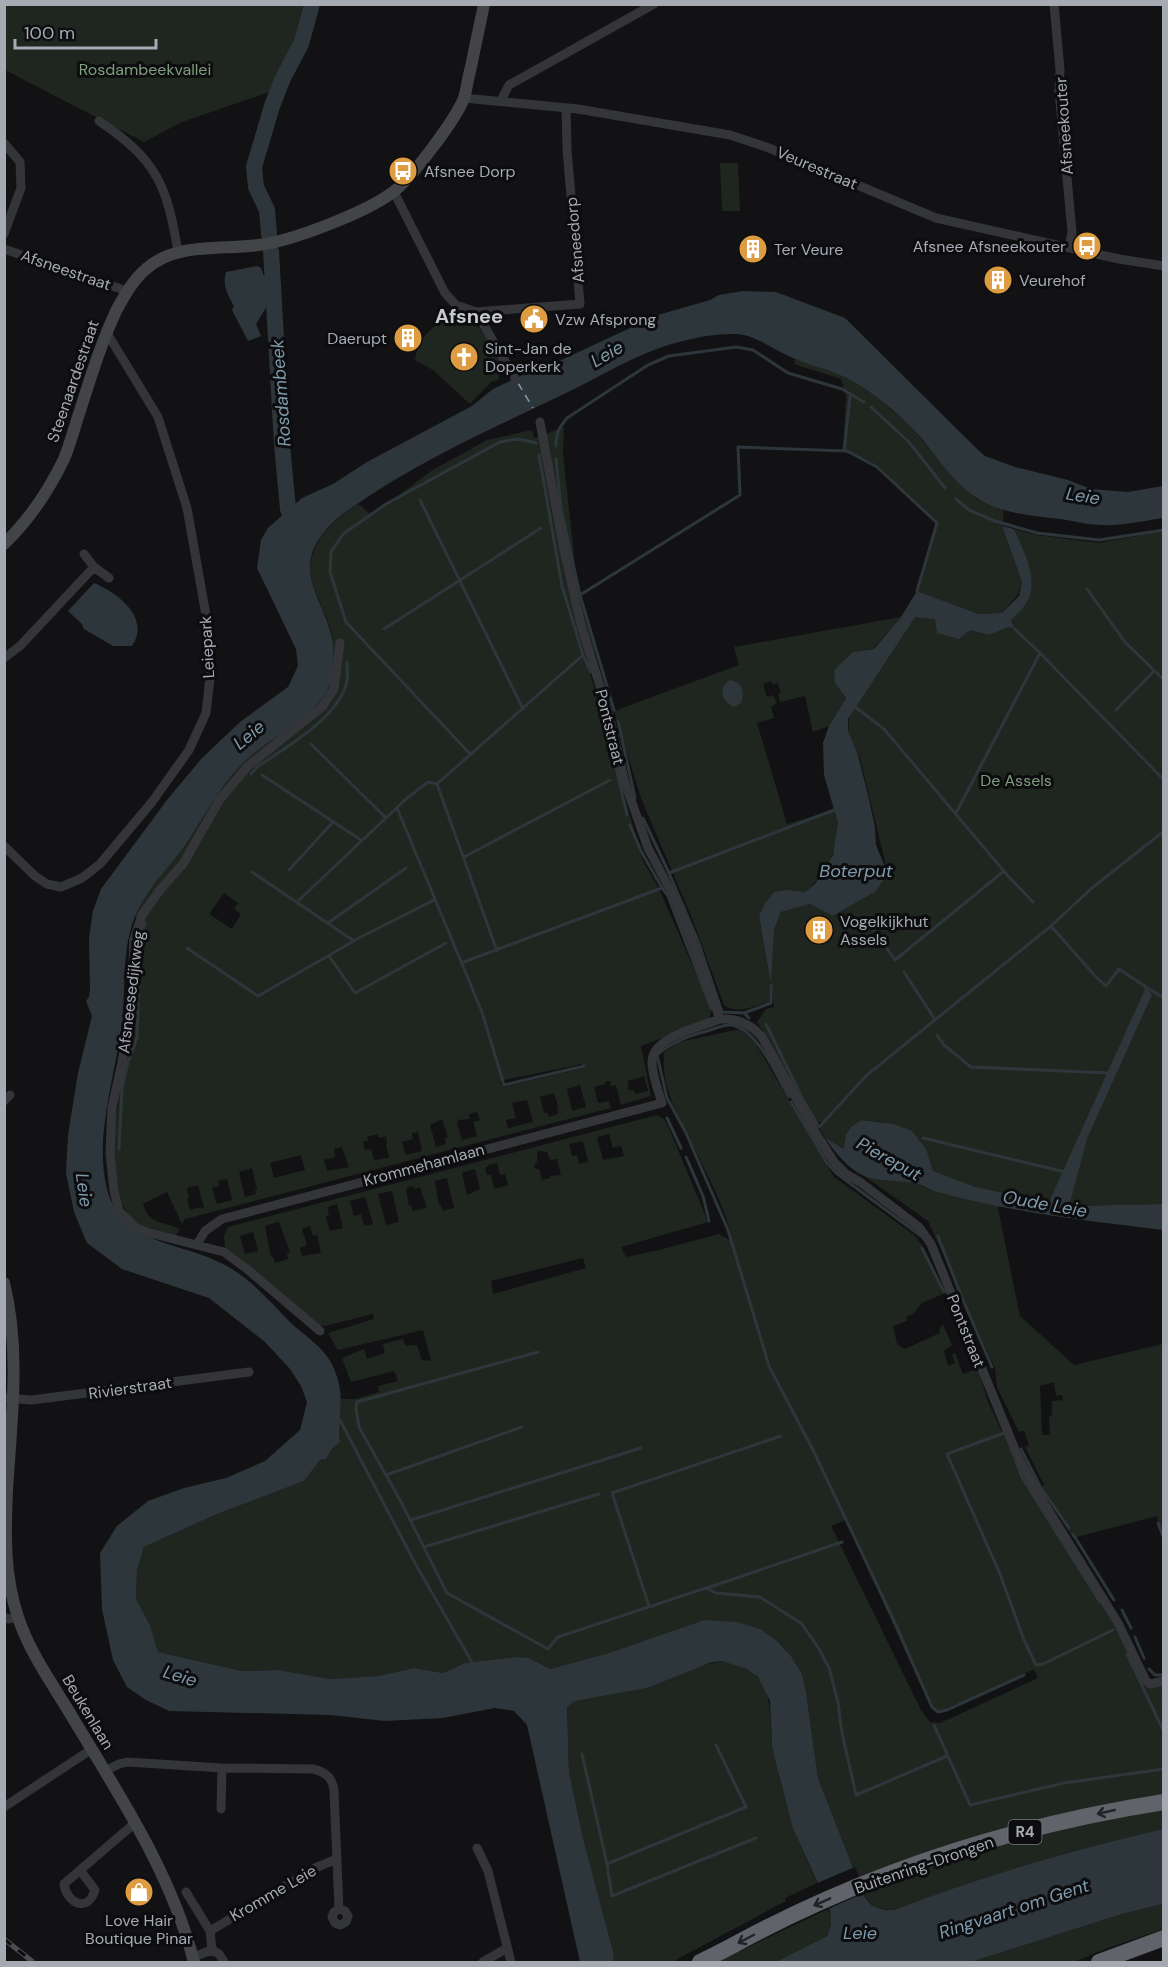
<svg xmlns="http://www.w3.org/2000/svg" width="1168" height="1967" viewBox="0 0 1168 1967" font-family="'DM Sans',sans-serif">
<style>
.green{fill:#1f261f;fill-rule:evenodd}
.water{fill:#2d363b}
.pier{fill:#121214}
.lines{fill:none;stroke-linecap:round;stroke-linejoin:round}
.stream{stroke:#2d363b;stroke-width:3}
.river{stroke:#2d363b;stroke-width:16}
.ferry{stroke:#7f9aaa;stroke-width:1.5;stroke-dasharray:8 6;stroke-linecap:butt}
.street{stroke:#343538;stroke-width:9}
.secondary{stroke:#424448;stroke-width:12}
.highway{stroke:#606369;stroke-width:16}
.rail-casing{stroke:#4b4d51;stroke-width:5}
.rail{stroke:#0d0d0f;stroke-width:3;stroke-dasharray:9;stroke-linecap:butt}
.oneway{stroke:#222226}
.labels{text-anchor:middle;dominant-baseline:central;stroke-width:6;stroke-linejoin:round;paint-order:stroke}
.shield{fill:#0d0d0f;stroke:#777b82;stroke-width:1.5}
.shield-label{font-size:15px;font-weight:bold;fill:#a5aab3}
.park-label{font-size:16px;fill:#7f9c7e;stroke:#0d0d0f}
.street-label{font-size:16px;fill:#a5aab3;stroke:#0d0d0f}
.poi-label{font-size:16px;fill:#a5aab3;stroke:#0d0d0f;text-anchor:start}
.water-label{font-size:18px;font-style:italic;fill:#7f9aaa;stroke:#0d0d0f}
.quarter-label{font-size:20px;font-weight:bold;fill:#c6c9cf;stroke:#0d0d0f}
</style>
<rect width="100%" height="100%" fill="#121214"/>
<!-- green -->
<path class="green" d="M4 5H303L289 58 278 89 182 122 144 142 5 70Z
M720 163H738L740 211H722Z
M465 316C477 323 492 344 498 356 501 363 499 373 499 380L491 382 470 404 433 370 415 360C419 334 439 317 465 316Z
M795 359 835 372 855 382 875 395 910 426 955 479 978 500 1004 510 1002 526 1022 582 1018 594 1002 613 979 614 917 591 936 523 876 466 843 451 846 396 841 379 794 364Z
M564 427 563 453 578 594 596 650 586 659 642 859 660 891 712 1010 708 1021 641 1046 651 1096 621 1105 616 1085 611 1086 610 1081 605 1082V1084L594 1087 598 1103 609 1101 611 1108 185 1219 182 1224 167 1192 143 1204C150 1227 163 1219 180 1230L175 1236C157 1231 137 1229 127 1213 101 1173 120 1096 126 1052 131 1008 135 964 142 920L135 916 143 899 190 837 204 813 221 788 243 761 264 744 334 658C333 650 333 642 332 635 328 618 319 603 314 587 301 549 329 523 358 504L366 510 371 516 431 471 487 440 532 430 534 438ZM224 893 238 903 234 909 241 914 232 929 209 914ZM582 1064 583 1068 504 1087 500 1083 504 1080ZM644 1076 648 1091 635 1094 633 1090H628V1081ZM580 1085 586 1107 572 1111 567 1089ZM553 1093 557 1101 558 1114 549 1117 548 1113H544L540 1097ZM527 1100 533 1122 508 1128 506 1120 516 1118 512 1103ZM477 1112 480 1120 473 1122 477 1136 462 1140 457 1123 458 1120 470 1119 469 1114ZM442 1119 448 1137 445 1138 446 1144 436 1147 430 1125ZM418 1132 422 1151 406 1155 402 1142 413 1139 412 1133ZM377 1134 379 1138 386 1136 387 1143 386 1144 389 1158 374 1160 371 1149 365 1150 363 1142 368 1141 367 1137ZM342 1147 349 1167 327 1171 324 1160 335 1157 334 1149ZM301 1155 305 1170 274 1178 270 1163ZM252 1168 257 1189 255 1190 256 1194 245 1197 239 1172ZM227 1179 232 1200 217 1204 212 1188 219 1186 218 1181ZM198 1185 204 1208 202 1209 201 1207 190 1210 187 1199 189 1197 187 1188Z
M1014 529 1036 535 1099 543 1163 531 1164 1199 1161 1204 1069 1206 1065 1193 1087 1139 1152 995 1049 1202 976 1187 932 1171C920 1127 905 1124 862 1120L844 1149 825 1138 818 1126 824 1122H807L765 1034 757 1022 766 1009 774 1007 771 985 774 930 781 912 810 904 834 916 875 892 888 874 860 758 848 733 849 717 881 664 915 616 935 619 989 635 1008 627 1015 629 1011 621 1027 602 1030 570Z
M901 617 873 649 853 652 835 683 846 698 829 726 813 732 805 696 780 702 778 694 781 692 778 683 773 685 771 681 763 684 767 697 773 695 777 703 771 707 774 718 757 723 787 824 834 810C835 814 838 819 838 824 840 848 823 877 805 892L789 890 764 905 759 916 770 979 769 1002C754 1006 737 1015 724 1005L692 918 641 798 614 711 739 665 734 647Z
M740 1029 754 1041 834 1177 914 1235 922 1245 943 1294 922 1303 913 1314 906 1317 907 1321 893 1326 897 1344 905 1349 940 1333 939 1329 943 1325 952 1345 944 1351 948 1366 955 1363 952 1354 955 1353 963 1374 974 1370 979 1372 988 1402 1027 1484 1110 1618 1146 1686H1163V1829C1072 1850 982 1876 894 1910L875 1908 864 1896 818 1778 806 1692 802 1674 791 1656 777 1641 704 1620 609 1653 550 1669 516 1657 465 1663 443 1673 414 1668 378 1676 330 1679 278 1670 242 1671 158 1652 150 1625 136 1599 137 1571 144 1547 217 1514 304 1481 320 1460 326 1459 332 1449 340 1442 341 1399H355L379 1392 378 1386 398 1381 394 1371 351 1382 342 1358 364 1349 367 1359 383 1354 385 1353 383 1344 403 1339 406 1346 417 1345 422 1360 431 1361 423 1330 338 1350 328 1333 374 1319 373 1314 325 1326 319 1325 225 1248 224 1236 228 1227 657 1115 664 1119 671 1133 708 1222 621 1247 626 1257 659 1250 719 1234 733 1242C725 1205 704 1169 688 1135 674 1107 661 1084 664 1052L679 1042ZM609 1134 613 1148 621 1146 624 1156 603 1160 597 1137ZM583 1141 588 1162 579 1164 577 1155 572 1156 569 1144ZM539 1151 547 1152 550 1160 557 1159 561 1175 550 1176V1178L542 1180 539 1169H535L534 1165 537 1162V1152ZM497 1163 500 1175 505 1174 508 1185 494 1189 491 1174 487 1175 485 1169 488 1165ZM475 1169 480 1189 467 1195 462 1173ZM447 1178 454 1208 443 1211 441 1205H439L435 1181ZM413 1186 415 1189 420 1187 427 1208 413 1211 411 1206H409L406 1188ZM392 1191 399 1222 386 1225 378 1194ZM365 1197 373 1224 364 1226 361 1214 354 1216 350 1201ZM337 1204 343 1228 330 1231 326 1217 329 1215 327 1207ZM277 1222H279L290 1252 287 1254 288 1259 275 1263 273 1257H271L265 1226ZM310 1226 313 1236 317 1235 321 1253 302 1256 300 1248 307 1245 302 1229ZM253 1232 258 1251 245 1254 240 1236ZM583 1258 586 1268 493 1294 491 1281ZM846 1520 929 1704 936 1713 959 1705 1034 1669 1038 1678 940 1723 930 1722 921 1710 831 1526Z
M864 1176 904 1181 921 1185 932 1190 999 1206 998 1209 1020 1316 1074 1365 1163 1344V1535L1157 1516 1073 1538 1043 1491 1041 1487 1044 1485 1025 1447 1029 1445 1024 1431 1019 1432 997 1387 995 1368 928 1221ZM1054 1382 1056 1396 1062 1395 1063 1400 1052 1401V1415L1049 1416 1050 1435H1042L1040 1386Z
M722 1661C735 1664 750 1667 758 1678 775 1700 768 1724 773 1749 782 1796 797 1840 817 1883L785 1898 786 1901 672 1962H613L614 1955 583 1838 569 1772 567 1707 575 1701 647 1688 699 1666Z
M1163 1904V1929L1100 1951 1074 1962H971L1122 1914Z
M828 1909C833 1921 832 1932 821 1941L776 1962H717Z"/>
<!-- water -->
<path class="water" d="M257 266 261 268 264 276 267 277 269 301H266V308L256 324 261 336 248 341 232 310 234 306C228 295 222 285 226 272Z
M743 291 776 292 845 318 976 448 985 456 1015 467 1068 480 1091 489 1128 492 1163 486V518C1143 521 1122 526 1102 525 1088 525 1074 521 1060 519 1034 516 1004 514 980 500 950 483 933 448 909 425 886 403 862 383 833 372 820 367 806 364 793 358 775 351 756 335 737 334 713 333 687 339 665 346 629 358 596 379 562 395 487 431 410 465 343 514 331 523 316 539 312 554 304 582 325 608 331 634 334 644 334 655 333 665 333 676 331 685 325 694 305 725 263 740 238 768 219 789 206 812 191 836 175 862 150 884 137 912 121 946 126 988 122 1025 115 1075 94 1139 107 1189 122 1246 180 1241 223 1264 251 1278 271 1303 293 1325 306 1336 322 1347 330 1361 334 1367 336 1374 338 1380 344 1401 338 1422 340 1442L332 1449 326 1459 320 1460 304 1481 217 1514 144 1547 137 1571 136 1599 150 1625 158 1652 242 1671 278 1670 330 1679 378 1676 414 1668 443 1673 465 1663 516 1657 529 1658 550 1669 609 1653 704 1620 737 1622 760 1629 777 1641 791 1656 802 1674 806 1692 818 1778 864 1896C872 1909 881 1910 894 1910 982 1876 1072 1850 1163 1829V1904L1122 1914 971 1962H776L827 1936 831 1925 830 1911 793 1828 777 1768 772 1746 770 1701 758 1677 747 1669 722 1661 712 1662 647 1688 575 1701 567 1707 569 1772 583 1838 614 1955 613 1962H580L527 1725 514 1711 495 1708 443 1718 385 1721 331 1715 169 1711 146 1700 127 1687 113 1660 102 1609 100 1553 117 1526 148 1501 184 1488 226 1478 265 1461 300 1430 307 1402 301 1386 290 1369 265 1342 209 1298 122 1269 87 1243 74 1212 66 1173 68 1135 78 1073 92 1016 86 1001 89 997 90 989 89 938 93 911 101 889 167 800 202 758 240 722 288 687 298 666 296 649 257 568 261 540 268 528 302 498 333 484 367 462 472 406 493 389 553 361 555 363 658 315 710 300 719 295Z
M1002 526 1014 529C1023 550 1040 580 1027 602 1023 609 1016 615 1011 621L1015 629 1008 627 989 635 970 630 959 639 937 633 935 619 915 617 848 719V731L858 755 868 795 875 827 876 845 888 874 875 892 833 916 810 904 781 912 774 930 771 985 759 916 764 905 774 892 789 890 805 892 815 884 833 855 838 823 824 775 823 743 829 726 846 698 835 683 834 670 853 652 874 649 901 617 917 591 979 614 1002 613 1019 596 1022 582Z
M94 583C118 593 151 618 132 646H113L84 629 82 624 68 611Z
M730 680C743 682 745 692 741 703L734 707C722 701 717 688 730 680Z
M1146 987 1152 995 1087 1139 1069 1206 1161 1204H1163V1230C1087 1221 1009 1212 934 1191 929 1189 924 1185 918 1184 902 1180 876 1181 864 1176 847 1168 835 1152 825 1138L844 1149 846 1135 851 1127 862 1120 894 1124 912 1131 926 1149 933 1171 976 1187 1049 1202Z"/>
<!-- pier -->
<path class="pier" d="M855 1867 866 1892 826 1910 815 1884Z"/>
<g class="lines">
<!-- stream -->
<path class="stream" d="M268 290 273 289
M871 407 909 442 945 488
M556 446C556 433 559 428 567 418L648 365 669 356 736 347 753 350 788 373 842 389 864 402
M844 451 850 397
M556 459 561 509 580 595
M956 499 969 510 995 521 1037 533 1099 540 1164 530
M420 500 523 709
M1087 589 1125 642 1164 680
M384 629 541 528
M1040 653 1164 780
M583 655 591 672
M855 707 884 729 1008 876 1033 902
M603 710 606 728
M614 710 580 595 740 495 738 447 847 451 877 467 937 523 917 591
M1116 710 1154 671
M618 721 635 798
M609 737 627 815
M311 744 386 818
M471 755 346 622 330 572 331 552 343 534 386 504 500 442 518 439 536 443
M251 774 257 767C285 748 340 717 347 681 348 675 347 668 347 662
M262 775 361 840
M437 784 583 655 562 586 539 455
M397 808 482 1012 504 1085 584 1066
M956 813 1040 653 1015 629
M643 818 669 873 834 810
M630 825 641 851 662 888
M464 857 610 780
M289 870 333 822
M669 873 698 941 722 1012 744 1013
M297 902 406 799 428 782 437 784 497 951
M328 923 406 868
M1051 926 1096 977 1106 986 1119 969 1146 987
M872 927 895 960 1004 871
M355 940 434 900
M187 948 258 996 354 941 252 872
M329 956 355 993 446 943
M461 963 662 888 668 896 711 1008
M904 972 934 1018
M1145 988 1146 987 1164 998
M749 1018 744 1013 771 1003V985
M766 1024 802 1098 819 1127 867 1075 1051 926 1092 888 1164 831
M937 1035 944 1045 971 1067 1109 1073
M789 1097C777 1077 756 1025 729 1025 722 1025 714 1029 707 1031 688 1036 672 1042 657 1055L667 1098 686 1133 728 1230 769 1366 813 1450 896 1625 932 1707 938 1712 947 1710 1024 1675
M791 1102 827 1163 836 1173 921 1236
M667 1118 681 1148
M923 1138 1065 1172
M119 1149 122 1088 128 1062 137 1038 140 944 145 923
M686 1157 703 1196 709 1221
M938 1236 960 1293 992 1367
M922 1248 944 1292
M538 1352 357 1402 356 1409 359 1427 400 1500 447 1593 548 1649 558 1637 706 1588 716 1593 760 1597 802 1624 819 1649 829 1668 838 1702 842 1733 856 1795 947 1756
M340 1420 416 1565 473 1664
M1004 1433 947 1454 1000 1574 1024 1640 1036 1665 1043 1664 1113 1630
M1021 1449 1041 1488 1069 1528
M1016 1462 1023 1479 1100 1602
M386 1475 522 1427
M411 1520 641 1448
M1158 1523 1164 1539
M1073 1534 1114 1600
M424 1547 599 1494
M707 1588 842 1542
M649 1606 612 1493 781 1436
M1122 1610 1131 1628
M1135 1637 1144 1658
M1127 1654 1164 1732
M1149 1669 1155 1675H1164
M1163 1701 1164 1703
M934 1725 970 1805 1064 1783 1164 1769
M582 1754 607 1864 746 1807 716 1745
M607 1864 612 1896 756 1838"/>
<!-- river -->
<path class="river" d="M269 234 267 210 256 187 254 167 272 106 283 78 301 44 312 4
M271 251 282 444 288 509 296 530"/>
<!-- ferry -->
<path class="ferry" d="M518 383 533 408"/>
<!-- street -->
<path class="street" d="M1054 4 1060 70 1059 91 1072 232 1069 247
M464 98 578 109 730 135 769 148 936 218 1119 259 1164 266
M501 100 509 85 654 4
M99 121C157 160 167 185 178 252
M4 143 20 162 21 188 4 234
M394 192 445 293 456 305 476 312 580 304 567 149 566 108
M4 249 127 291
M476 312 516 380
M540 422 564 550 581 625 609 715 625 783 648 848 675 899 694 947 720 1019
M84 554 94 567 109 578
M4 658 20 646 94 567
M4 846 35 876 47 884 61 887 82 878 100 864 152 802 189 750 206 713 211 669 209 632 187 508 158 417 107 333
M4 1101 10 1095
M197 1244 205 1231 222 1219 662 1103C658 1090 652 1075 652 1062 652 1037 700 1027 720 1019 736 1018 751 1024 762 1037L815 1132 834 1162 846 1174 860 1182 919 1227 931 1244 1018 1457 1036 1490 1118 1623 1146 1681 1150 1684 1164 1681
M320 1331 247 1269 224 1252 146 1232 135 1227 119 1211 114 1191 110 1153 112 1107 122 1063 132 999 134 939 142 915 160 890 183 864 220 799 248 766 322 707 334 689 340 643
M4 1398 32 1400 249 1372
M4 1617 8 1619 18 1617
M105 1771 119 1764 127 1762 222 1768 313 1769C326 1772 333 1778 334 1791L339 1909 345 1911 348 1916 346 1922 340 1925 335 1923 332 1917 334 1912 339 1909
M4 1807 92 1749
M221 1809 222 1768
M477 1848 488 1871 511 1962
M80 1870 95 1890C88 1913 67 1904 64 1884L136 1822
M186 1892 210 1931 212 1950
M210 1931 315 1868 337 1859
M212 1950 219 1954 224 1962
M193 1957 212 1950
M483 1962 507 1948"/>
<!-- secondary -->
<path class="secondary" d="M4 544C29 520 49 490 64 459 69 447 73 433 77 420 89 383 100 345 117 309 125 295 133 280 146 269 176 242 222 250 259 245 292 241 367 212 393 192 411 179 456 119 464 98 467 88 468 77 471 67 475 46 480 25 484 4
M4 1283C21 1351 11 1422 7 1491 5 1534 4 1575 18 1617 30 1654 54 1686 74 1720 121 1798 171 1873 194 1962"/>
<!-- highway -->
<path class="highway" d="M700 1962C714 1955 727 1949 741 1941 872 1871 1017 1825 1164 1802
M1099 1962 1164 1938"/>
<!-- rail casing -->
<g class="rail-casing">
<path id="rail" d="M4 1939 33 1962"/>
</g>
<!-- rail -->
<use href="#rail" class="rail"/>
</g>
<!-- one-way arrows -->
<defs><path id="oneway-shaft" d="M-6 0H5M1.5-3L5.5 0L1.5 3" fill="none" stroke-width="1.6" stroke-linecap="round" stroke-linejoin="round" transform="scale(1.5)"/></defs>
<g class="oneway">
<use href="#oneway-shaft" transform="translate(1106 1812) rotate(167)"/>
<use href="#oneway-shaft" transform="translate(822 1902) rotate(156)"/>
<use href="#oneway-shaft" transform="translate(746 1939) rotate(152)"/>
</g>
<!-- icons -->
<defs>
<g id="bus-disc" transform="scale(1.5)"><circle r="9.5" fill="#dd9c41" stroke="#0d0d0f"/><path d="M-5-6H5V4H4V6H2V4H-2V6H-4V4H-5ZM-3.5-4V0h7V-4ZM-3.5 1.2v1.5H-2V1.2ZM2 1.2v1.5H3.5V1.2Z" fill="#fff"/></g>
<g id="building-disc" transform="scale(1.5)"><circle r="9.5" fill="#dd9c41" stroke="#0d0d0f"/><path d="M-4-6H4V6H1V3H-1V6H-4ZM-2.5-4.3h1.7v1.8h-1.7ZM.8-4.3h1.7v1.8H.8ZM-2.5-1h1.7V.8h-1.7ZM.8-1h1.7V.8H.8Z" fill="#fff"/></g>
<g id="civic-disc" transform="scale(1.5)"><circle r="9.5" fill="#dd9c41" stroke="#0d0d0f"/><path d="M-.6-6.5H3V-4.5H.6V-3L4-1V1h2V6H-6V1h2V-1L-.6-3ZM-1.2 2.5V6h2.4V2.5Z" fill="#fff"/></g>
<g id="church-disc" transform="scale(1.5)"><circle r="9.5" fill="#dd9c41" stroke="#0d0d0f"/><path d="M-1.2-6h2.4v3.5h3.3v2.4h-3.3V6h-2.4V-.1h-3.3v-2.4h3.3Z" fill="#fff"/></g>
<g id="shop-disc" transform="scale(1.5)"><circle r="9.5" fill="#dd9c41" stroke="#0d0d0f"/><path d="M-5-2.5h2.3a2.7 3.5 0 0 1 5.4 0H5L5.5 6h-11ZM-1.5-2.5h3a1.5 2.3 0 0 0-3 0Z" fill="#fff"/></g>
</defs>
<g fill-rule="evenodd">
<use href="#bus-disc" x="403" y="171"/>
<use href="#bus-disc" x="1087" y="246"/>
<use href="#building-disc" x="753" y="249"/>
<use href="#building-disc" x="998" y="280"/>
<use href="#civic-disc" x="534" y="319"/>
<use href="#building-disc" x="408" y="338"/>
<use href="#church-disc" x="464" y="357"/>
<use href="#building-disc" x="819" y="930"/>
<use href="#shop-disc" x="139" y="1892"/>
</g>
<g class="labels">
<!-- shield labels -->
<rect class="shield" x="1008.5" y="1820" width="33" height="24" rx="4.5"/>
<g class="shield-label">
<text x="1025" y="1832">R4</text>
</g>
<!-- park labels -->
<g class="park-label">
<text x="145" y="69">Rosdambeekvallei</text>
<text x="1016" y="780">De Assels</text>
</g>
<!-- street labels -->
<g class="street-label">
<text transform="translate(1064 126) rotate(-94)">Afsneekouter</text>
<text transform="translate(817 168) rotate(23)">Veurestraat</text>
<text transform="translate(575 240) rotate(-95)">Afsneedorp</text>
<text transform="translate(66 270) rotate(19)">Afsneestraat</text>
<text transform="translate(73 381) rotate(-71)">Steenaardestraat</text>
<text transform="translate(207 647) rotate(-93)">Leiepark</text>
<text transform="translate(610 727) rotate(76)">Pontstraat</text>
<text transform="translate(131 992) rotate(-83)">Afsneesedijkweg</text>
<text transform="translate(424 1165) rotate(-15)">Krommehamlaan</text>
<text transform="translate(966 1331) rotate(68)">Pontstraat</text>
<text transform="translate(130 1388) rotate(-8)">Rivierstraat</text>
<text transform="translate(88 1712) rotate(59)">Beukenlaan</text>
<text transform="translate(924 1865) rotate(-19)">Buitenring-Drongen</text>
<text transform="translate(273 1893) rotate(-30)">Kromme Leie</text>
</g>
<!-- poi labels -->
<g class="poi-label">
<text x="424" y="171">Afsnee Dorp</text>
<text x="1066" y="246" text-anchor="end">Afsnee Afsneekouter</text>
<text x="774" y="249">Ter Veure</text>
<text x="1019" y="280">Veurehof</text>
<text x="555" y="319">Vzw Afsprong</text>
<text x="387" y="338" text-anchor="end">Daerupt</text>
<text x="485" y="348">Sint-Jan de<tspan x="485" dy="18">Doperkerk</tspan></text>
<text x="840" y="921">Vogelkijkhut<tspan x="840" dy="18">Assels</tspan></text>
<text x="139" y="1920" text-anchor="middle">Love Hair<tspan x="139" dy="18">Boutique Pinar</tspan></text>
</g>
<!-- water labels -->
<g class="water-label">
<text transform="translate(607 354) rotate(-30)">Leie</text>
<text transform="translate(281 393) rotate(-94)">Rosdambeek</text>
<text transform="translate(1083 496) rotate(9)">Leie</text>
<text transform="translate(249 735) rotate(-40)">Leie</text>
<text x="856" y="871">Boterput</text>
<text transform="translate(889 1159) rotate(29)">Piereput</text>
<text transform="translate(84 1190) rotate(82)">Leie</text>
<text transform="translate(1045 1204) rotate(10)">Oude Leie</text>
<text transform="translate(180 1676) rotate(17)">Leie</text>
<text transform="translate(1014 1909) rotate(-18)">Ringvaart om Gent</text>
<text x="860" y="1933">Leie</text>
</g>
<!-- quarter labels -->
<g class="quarter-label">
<text x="469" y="316">Afsnee</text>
</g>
</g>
<!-- border -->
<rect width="1168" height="1967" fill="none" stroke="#a5aab3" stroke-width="12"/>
<!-- scale -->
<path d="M15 39v9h141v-9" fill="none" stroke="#a5aab3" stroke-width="3"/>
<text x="24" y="39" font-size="18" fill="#a5aab3" stroke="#0d0d0f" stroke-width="4.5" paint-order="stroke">100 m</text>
</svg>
